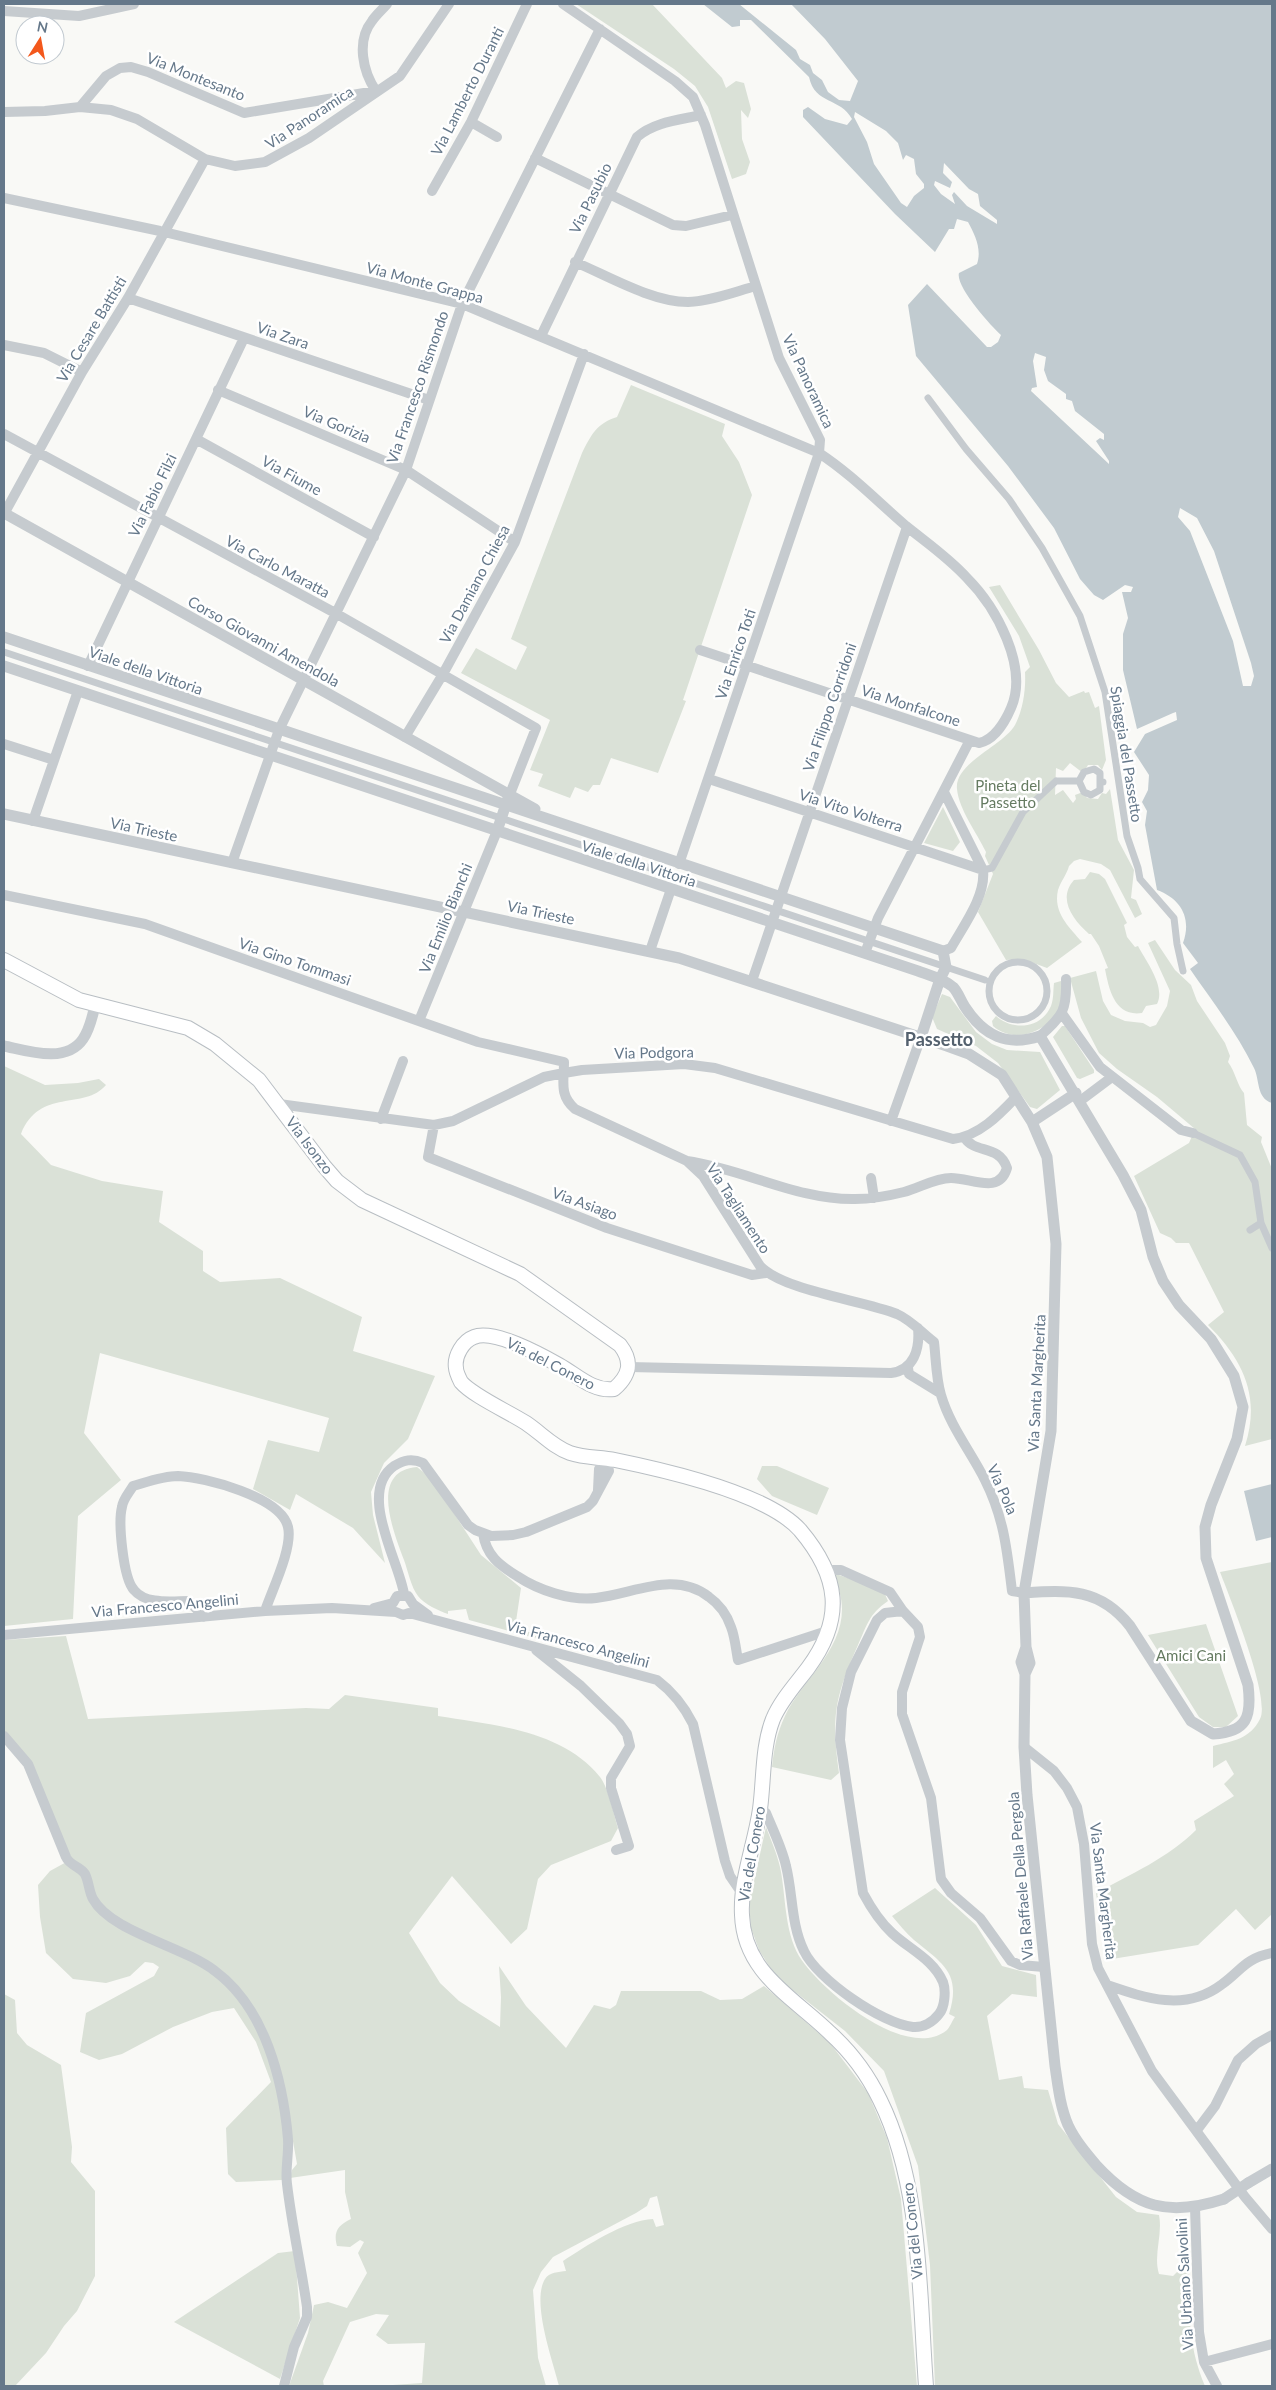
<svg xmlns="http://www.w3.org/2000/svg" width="1276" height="2390" viewBox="0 0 1276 2390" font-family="Lato,sans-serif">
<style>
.green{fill:#dae1d7}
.water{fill:#c1cbd0;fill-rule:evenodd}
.pier{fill:#f9f9f6}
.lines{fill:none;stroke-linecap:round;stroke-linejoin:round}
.secondary-casing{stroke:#b8bec3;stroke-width:16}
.pedestrian{stroke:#c6cbcf;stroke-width:7}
.minor{stroke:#c6cbcf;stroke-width:10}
.tertiary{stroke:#c6cbcf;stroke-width:11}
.secondary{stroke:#fff;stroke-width:14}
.tertiary-bridge{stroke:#c6cbcf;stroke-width:11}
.labels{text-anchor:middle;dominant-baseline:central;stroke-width:5;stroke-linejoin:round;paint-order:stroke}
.street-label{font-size:15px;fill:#65788a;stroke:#fff}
.park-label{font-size:15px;fill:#657b61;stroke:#fff}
.quarter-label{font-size:18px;font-weight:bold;fill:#54616e;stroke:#fff}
</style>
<rect width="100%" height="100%" fill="#f9f9f6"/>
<!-- green -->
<path class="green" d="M576 4H652L722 78 726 88 736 81 744 83 751 109 748 118 741 110 742 139 750 162 746 174 732 179 708 107 695 86 674 69Z
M631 385 725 424 722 436 739 462 752 495 683 700 686 701 658 773 611 758 600 785H593L588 792 575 787 570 798 538 786 543 774 530 770 550 720 461 673 476 648 516 670 527 647 511 639 582 453C591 435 597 423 617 417Z
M1000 585 1039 650 1056 683 1069 697 1084 691 1085 693 1089 692 1095 708 1099 706 1106 760 1102 770 1098 765H1088L1083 773 1070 763 1063 771 1056 768 1055 795 1063 790 1073 803 1076 799 1075 795 1083 792 1087 798 1098 799 1102 793 1106 794 1110 789 1118 840 1134 870 1131 898 1136 900 1142 914 1135 918 1110 870 1101 864 1080 859 1074 861 1069 866C1067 874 1061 881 1058 890 1053 912 1068 926 1082 942L1047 968 1023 959 1006 960 978 912 993 874 985 856 986 852C977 833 959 810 957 789 954 763 1003 746 1015 725 1023 710 1026 689 1025 672L1030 667 1019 636 989 587Z
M943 807 960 842 953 851 924 843Z
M1090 872 1099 874 1105 879 1127 923 1124 925 1127 937 1135 947 1138 946C1146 961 1166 987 1157 1004L1146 1006 1142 1013C1115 1017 1109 990 1105 969L1108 968 1099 946 1091 934H1089C1073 920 1057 899 1074 880L1085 879Z
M1155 940 1175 970 1191 985 1197 1001 1225 1043 1230 1056 1228 1062C1235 1071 1238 1087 1244 1093L1247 1125 1262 1137 1261 1142 1272 1169V1439L1245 1446C1261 1396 1243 1360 1208 1325L1224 1312 1189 1243H1176L1171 1238 1160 1233 1134 1176 1189 1143 1195 1129 1157 1097 1117 1069 1099 1053 1081 1018 1070 978 1096 971 1103 1001 1111 1015 1125 1021 1143 1023 1150 1027 1156 1025 1167 1006 1170 991 1148 943Z
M1061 981C1075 1017 1022 1052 993 1026L992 1021 996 1016C1013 1031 1041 1029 1051 1006 1054 998 1053 990 1054 983Z
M942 994 950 997 976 1032 992 1044 1007 1050 1040 1052 1060 1090 1037 1109 1030 1107 998 1063 976 1046 937 1029 932 1017Z
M1062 1026H1065L1094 1070V1073L1080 1079 1077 1078 1053 1037Z
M4 1066 45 1085 78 1083 99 1079 106 1085C84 1111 40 1087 21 1134L51 1165 102 1181 163 1191 159 1222 203 1251V1271L220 1282 280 1278 362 1317 353 1351 435 1376 408 1439 384 1463 371 1492 373 1515 385 1563 353 1528 296 1494 290 1510 253 1489 268 1440 319 1452 329 1418 100 1353 84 1433 121 1480 78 1516 73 1619 4 1626Z
M762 1466H777L829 1488 817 1515 772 1496 757 1479Z
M417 1467 431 1478 481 1555 521 1588 515 1628 557 1640 556 1644 469 1620 466 1609 448 1611V1614C439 1611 424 1604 418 1596 411 1587 408 1571 404 1560 394 1533 368 1471 417 1467Z
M1272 1562V1914L1255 1930 1236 1909 1198 1945 1106 1960 1096 1893C1130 1875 1169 1857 1196 1830L1194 1821 1234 1796 1224 1784 1234 1774 1226 1760 1213 1768V1746C1233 1741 1250 1739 1260 1719 1271 1698 1230 1598 1220 1572Z
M835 1575H839L883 1590 888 1601C869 1614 867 1625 858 1645 835 1697 831 1716 839 1773L831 1780 772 1767C774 1748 777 1733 785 1716 802 1680 842 1652 842 1609 842 1598 838 1586 835 1575Z
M1206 1624 1238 1716 1226 1727H1213L1199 1717 1148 1635Z
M66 1636 88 1719 306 1708 329 1709 345 1695 438 1708V1716C493 1725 562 1730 600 1777 608 1787 614 1815 618 1828L611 1841 551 1865 538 1879 527 1929 511 1944 452 1876 409 1933 440 1983 459 2001 500 2027 501 1997 499 1966 526 2006 566 2048 594 2005 610 2009 616 2005 621 1991H701L720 2000 742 1999 764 1986 830 2043 868 2093 887 2138 901 2199 917 2386H559C553 2361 531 2302 545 2279 549 2272 559 2272 566 2271L563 2261C586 2246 625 2220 653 2219L656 2227 664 2225 657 2196 650 2198 647 2206 636 2213 553 2257 541 2272 533 2290 538 2358 546 2386H378L422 2383 425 2343 388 2344 376 2335 389 2315 376 2314 350 2322 323 2381 324 2386H289L308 2333 314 2305 328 2302 347 2308 367 2273 358 2253 364 2242 360 2240 350 2247 337 2246C333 2232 338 2225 351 2219L345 2192V2170L290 2178 292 2170 297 2164 288 2113V2158L282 2180 236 2182 228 2174 226 2128 271 2082 256 2042 234 2008 212 2012 173 2027 122 2054 99 2060 80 2052 86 2013 154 1976 159 1967 153 1963 145 1962 130 1976 106 1983 73 1979 46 1953 40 1917 38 1885 50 1871 70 1860 46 1798 4 1735V1640Z
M766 1827C771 1840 777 1854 780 1867 786 1895 784 1930 799 1956 819 1989 907 2063 947 2030 950 2027 952 2021 955 2017L949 2014C962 1973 942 1963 914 1940 906 1933 899 1924 892 1916L935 1888 976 1925 1002 1966 1036 1975 1037 1997 1012 1994 987 2016 999 2080 1022 2076 1024 2088 1048 2090 1058 2124 1116 2197 1137 2212 1159 2215C1163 2235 1153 2255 1159 2274L1173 2276 1179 2270 1189 2268C1190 2314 1187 2343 1205 2386H935L930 2265 918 2166 884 2071 845 2031 776 1977 759 1950 751 1928 749 1904Z
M4 1994 15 2000 17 2033 27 2045 61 2065 72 2147 71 2162 95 2191V2276L77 2311 64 2326 46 2353 15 2386H4Z
M295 2251 300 2318 280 2379 174 2322 278 2253Z"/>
<!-- water -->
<path class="water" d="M703 4H739L796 50 800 59 810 65 813 73 822 80 828 92 839 100 850 101 858 81 825 39 791 4H1272V1103C1256 1098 1260 1080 1254 1068 1237 1033 1212 1001 1190 969L1198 963 1183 943C1192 918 1181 899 1157 890L1145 825 1147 811 1142 802 1148 790 1149 775 1134 752 1145 734 1177 720 1176 712 1173 713 1137 729 1123 670V634L1128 618 1122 592H1131L1133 587 1125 585 1103 600 1094 595 1080 579 1054 528 1008 466 916 356 908 305 927 284 987 347H991L998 342 1001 335C991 326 955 286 959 273L977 264C982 249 975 235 968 222L957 219 954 229H949L935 252 895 214 803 117V110L808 107 825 119 847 125 852 119C840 97 815 105 809 77L751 20H740V26L732 27ZM855 112 886 131 898 143 903 160 906 155 914 159 916 174 924 184V188L914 196 907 207 901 203 874 164 867 142 854 117ZM944 163 969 189 978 194 980 206 997 220V224L967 206 954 192 952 195 955 204 941 194 934 185 935 181 950 188 952 182 943 173ZM1035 353 1046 357 1044 370 1048 381 1066 394V399L1072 401 1075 411 1104 434V440L1100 438 1096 441 1109 461V464L1031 391 1032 388 1037 387 1033 361Z
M1272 1484V1537L1256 1541 1244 1491Z"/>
<!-- pier -->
<path class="pier" d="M1180 508 1197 518 1214 551 1251 663 1254 676 1251 686H1243L1233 641 1190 531 1178 517Z"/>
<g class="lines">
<!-- secondary casing -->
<g class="secondary-casing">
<path id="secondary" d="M4 960 79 1000 188 1028 215 1044 259 1080 324 1166 337 1181 362 1200 520 1274 620 1345C633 1362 630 1375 614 1389 593 1392 577 1375 559 1365 541 1355 494 1329 474 1337 463 1341 454 1356 456 1368 456 1372 459 1378 461 1382 473 1396 509 1412 526 1423 541 1433 553 1447 570 1453 585 1458 600 1457 615 1460 664 1470 767 1493 800 1530 839 1576 845 1618 808 1668 796 1684 781 1700 773 1719 762 1747 764 1780 760 1809 755 1844 740 1880 742 1915 744 1973 793 1997 830 2033 851 2052 868 2075 880 2100 922 2185 919 2293 926 2386"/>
</g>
<!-- pedestrian -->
<path class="pedestrian" d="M928 398 966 449 1009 499 1042 548 1080 616 1105 692 1127 836 1138 868 1140 879 1174 918 1177 944 1183 971
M4 652 985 980
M1057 781H1079L1084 772 1094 769 1100 773V782
M1079 781 1084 792 1091 795 1100 790V782H1103
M983 870 992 868 1023 812 1056 781
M989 991a29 29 0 1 1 58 0a29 29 0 1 1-58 0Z
M1193 1133 1240 1155 1255 1182 1261 1223 1272 1248
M1250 1230 1261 1223"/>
<!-- minor -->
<path class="minor" d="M563 4 675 81 693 97 705 125 779 358 820 440 819 453C851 474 877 501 906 526 927 543 949 558 967 578 996 607 1029 667 1011 708 1005 722 994 740 979 743L700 650
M4 11 79 16 134 4
M80 107 106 76 120 68 131 67 148 72 244 113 376 91C363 72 356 41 372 21 376 15 382 10 387 4
M4 112 45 111 80 107 111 110 137 119 205 159 235 166 265 162 309 138 400 76 449 4
M471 122 497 137
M535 158 673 225 686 226 732 215
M432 191 471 122 527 4
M4 198 160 231 462 304 819 453 679 864
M575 262C608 276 652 302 688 302 711 301 734 292 756 286
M128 298 429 400
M541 336 637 137C654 122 679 120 701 115
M4 345 44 353 82 372
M218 390 406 470 515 542
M4 434 337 614 536 728 510 794
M196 439 374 537
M4 514 82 372 128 298 205 159
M88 666 244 338
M405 737 443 674 515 542 584 354
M4 744 54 760
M709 779 983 870
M33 821 78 691
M232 863 279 730 406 470 462 304 600 29
M4 895 145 924 478 1042 564 1062C564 1082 559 1095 575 1109L687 1161 703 1176 760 1266C784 1291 862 1300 897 1314 911 1320 922 1333 934 1342 936 1359 936 1379 941 1395 950 1426 971 1452 985 1480 1004 1518 1007 1550 1012 1591L1024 1593
M650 951 671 889
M943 951 951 948C964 925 986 896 983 870L944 792
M865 953 878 918 970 740
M752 981 907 527
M1063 1015 1100 1067 1181 1130 1193 1133
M421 1016 497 831
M1040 1036C1063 1016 1067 1010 1066 979
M1080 1101 1112 1077
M279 1104 434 1125 453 1121 544 1077 564 1073 582 1070 684 1064 715 1068 953 1139C979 1136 999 1115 1016 1097
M381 1119 403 1061
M891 1121 921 1037
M434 1125 428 1157 607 1228 752 1275 766 1273
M687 1161C744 1169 797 1200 855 1199 871 1199 888 1196 904 1192 919 1188 935 1178 951 1178 972 1178 999 1195 1007 1168 999 1144 975 1154 965 1138
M871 1178 874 1198
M629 1367 891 1373C914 1370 920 1349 918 1328
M908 1368 909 1374 940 1393
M598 1490 599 1469 607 1459
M483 1533C486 1555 499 1565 517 1576 538 1590 570 1601 596 1598 634 1594 674 1570 709 1597 719 1604 727 1615 731 1627 735 1637 736 1650 738 1660L830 1630
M827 1570H841L890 1592 903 1611 918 1627 920 1637 902 1692V1714L931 1798 941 1879 951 1893 980 1918 1011 1961 1020 1965 1044 1967
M404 1594C399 1561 357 1492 394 1466 404 1460 412 1458 423 1463L468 1525 475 1530 491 1536 513 1535 526 1532 587 1507 593 1501 609 1471 607 1459
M374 1608 393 1603 397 1596H408L413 1604 428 1615
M204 1617 189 1601C172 1601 146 1605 134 1590 123 1578 118 1522 122 1507 123 1499 129 1493 133 1486 147 1482 163 1476 178 1476 205 1477 281 1497 288 1527 293 1548 272 1590 265 1611
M4 1635 265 1611 332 1608 396 1612 403 1615 409 1613 657 1680C673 1692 684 1706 693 1724L725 1861 730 1876 743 1895
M536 1650 581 1686 619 1723 627 1734 630 1746 611 1778V1788L629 1846 616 1850
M4 1736 28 1764 66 1857C70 1866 80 1866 85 1874 89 1882 89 1892 93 1899 111 1932 183 1946 215 1971 265 2008 283 2080 288 2139 289 2155 285 2169 287 2184 292 2226 301 2266 307 2307V2317L294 2347 284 2386
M1024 1747 1054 1771 1067 1788 1077 1807 1084 1844 1092 1944 1098 1968 1152 2071 1245 2197 1272 2229
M760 1809 766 1813C773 1830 782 1848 786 1866 793 1894 791 1925 804 1951 817 1979 882 2024 913 2027 923 2028 933 2022 939 2014 945 2007 946 1990 943 1982 933 1959 909 1949 892 1933 879 1921 871 1908 863 1893L840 1740 842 1708 851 1672 877 1620 885 1613 903 1611
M1107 1985C1145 1998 1185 2012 1221 1985 1242 1970 1244 1959 1272 1953
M1197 2130 1215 2106 1238 2060 1256 2044 1272 2035
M1195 2207 1199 2332 1204 2362 1217 2386
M1204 2362 1272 2344"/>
<!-- tertiary -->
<path class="tertiary" d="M4 513 535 809
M4 637 943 951 946 967 940 979 921 1037
M4 666 918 971C929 975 944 979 953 987 958 992 961 1001 965 1007 984 1036 1007 1047 1040 1036L1123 1175 1141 1210 1153 1257 1163 1281 1179 1305 1211 1339 1234 1376 1243 1407 1237 1439 1211 1505 1205 1527 1206 1558 1248 1685C1252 1717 1247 1732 1213 1734L1191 1721 1130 1626C1100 1588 1068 1590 1024 1593
M4 814 679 958 947 1046 969 1054 1002 1075 1032 1122 1047 1157 1056 1244 1051 1431 1024 1593 1026 1647 1030 1663 1025 1674
M497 831 508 798
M4 1046C28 1051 66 1064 83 1039 90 1029 92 1017 95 1006
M1032 1122 1076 1093
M1026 1647 1021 1662 1025 1674 1024 1747 1027 1795 1055 2066C1058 2086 1060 2106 1068 2125 1075 2140 1086 2153 1097 2166 1136 2208 1169 2217 1224 2199
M1248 2183 1272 2169"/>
<!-- secondary -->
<use href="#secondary" class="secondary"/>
<!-- tertiary-bridge -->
<path class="tertiary-bridge" d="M1224 2199 1248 2183"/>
</g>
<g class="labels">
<!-- street labels -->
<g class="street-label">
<text transform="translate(196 76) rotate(22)">Via Montesanto</text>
<text transform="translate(467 91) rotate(-63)">Via Lamberto Duranti</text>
<text transform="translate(309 117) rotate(-33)">Via Panoramica</text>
<text transform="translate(590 198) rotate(-64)">Via Pasubio</text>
<text transform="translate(425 282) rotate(15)">Via Monte Grappa</text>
<text transform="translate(91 329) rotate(-59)">Via Cesare Battisti</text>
<text transform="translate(283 335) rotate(19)">Via Zara</text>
<text transform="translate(809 381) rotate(65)">Via Panoramica</text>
<text transform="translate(417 387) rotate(-71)">Via Francesco Rismondo</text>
<text transform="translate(337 424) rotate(23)">Via Gorizia</text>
<text transform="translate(292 475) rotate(29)">Via Fiume</text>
<text transform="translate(152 495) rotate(-64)">Via Fabio Filzi</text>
<text transform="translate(278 566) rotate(28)">Via Carlo Maratta</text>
<text transform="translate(474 584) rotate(-62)">Via Damiano Chiesa</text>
<text transform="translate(264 641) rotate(29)">Corso Giovanni Amendola</text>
<text transform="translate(735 654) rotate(-71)">Via Enrico Toti</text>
<text transform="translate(146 670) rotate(19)">Viale della Vittoria</text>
<text transform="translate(911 705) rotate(18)">Via Monfalcone</text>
<text transform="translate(829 707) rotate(-71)">Via Filippo Corridoni</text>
<text transform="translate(1127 754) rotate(81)">Spiaggia del Passetto</text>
<text transform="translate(851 810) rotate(18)">Via Vito Volterra</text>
<text transform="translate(144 829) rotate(12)">Via Trieste</text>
<text transform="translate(639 863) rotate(18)">Viale della Vittoria</text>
<text transform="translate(541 912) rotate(12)">Via Trieste</text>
<text transform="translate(445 918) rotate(-68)">Via Emilio Bianchi</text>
<text transform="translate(295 961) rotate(19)">Via Gino Tommasi</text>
<text transform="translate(654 1052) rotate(-1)">Via Podgora</text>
<text transform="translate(310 1145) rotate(53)">Via Isonzo</text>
<text transform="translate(585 1203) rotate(20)">Via Asiago</text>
<text transform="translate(739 1208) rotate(57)">Via Tagliamento</text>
<text transform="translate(551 1363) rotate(27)">Via del Conero</text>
<text transform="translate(1036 1383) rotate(-87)">Via Santa Margherita</text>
<text transform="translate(1003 1489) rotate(66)">Via Pola</text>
<text transform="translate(165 1605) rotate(-5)">Via Francesco Angelini</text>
<text transform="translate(578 1643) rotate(15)">Via Francesco Angelini</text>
<text transform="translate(751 1854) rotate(-80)">Via del Conero</text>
<text transform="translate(1020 1876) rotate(-95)">Via Raffaele Della Pergola</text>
<text transform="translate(1104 1891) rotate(83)">Via Santa Margherita</text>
<text transform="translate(912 2231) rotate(-96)">Via del Conero</text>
<text transform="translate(1184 2284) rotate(-93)">Via Urbano Salvolini</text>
</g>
<!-- park labels -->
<g class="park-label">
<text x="1008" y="785">Pineta del<tspan x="1008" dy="17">Passetto</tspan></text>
<text x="1191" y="1655">Amici Cani</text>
</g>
<!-- quarter labels -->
<g class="quarter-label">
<text x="939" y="1039">Passetto</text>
</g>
</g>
<!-- border -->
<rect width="1276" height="2390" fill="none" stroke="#65788a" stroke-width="10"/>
<!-- north arrow -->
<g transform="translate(40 40) rotate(11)"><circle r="24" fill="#ffffff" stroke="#c1c9d0"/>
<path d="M0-4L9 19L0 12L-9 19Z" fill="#f3581c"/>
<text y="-8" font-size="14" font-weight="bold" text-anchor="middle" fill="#65788a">N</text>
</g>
</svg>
